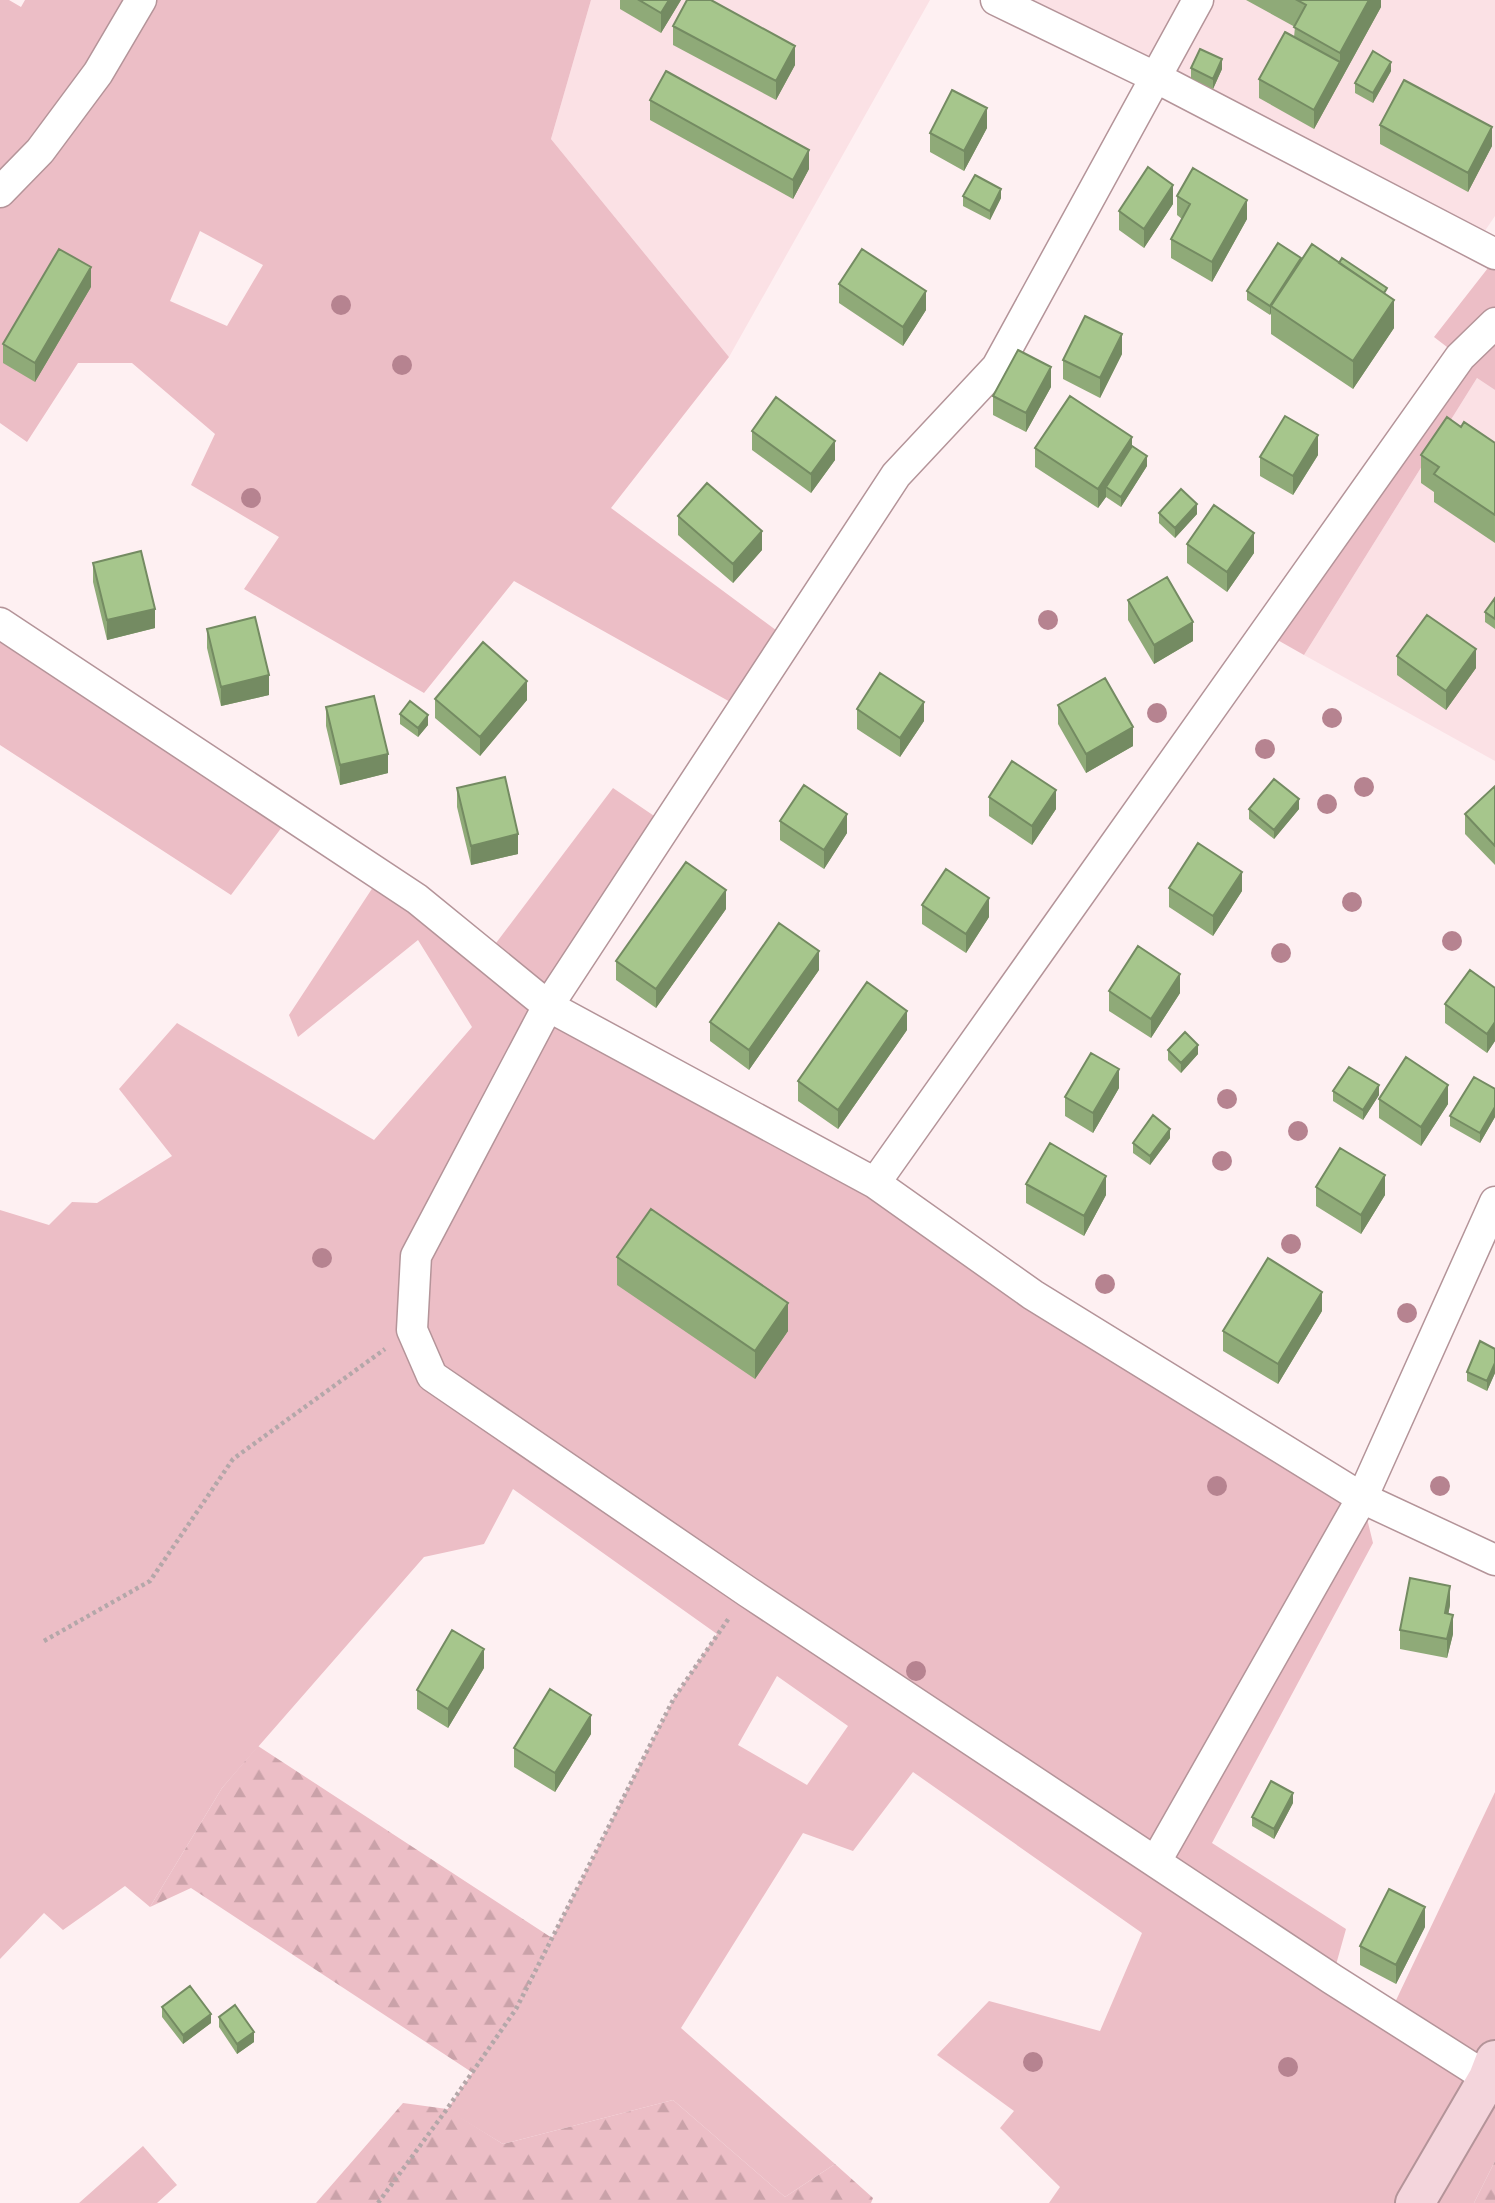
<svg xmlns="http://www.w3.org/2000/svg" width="1495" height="2203" viewBox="0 0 1495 2203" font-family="'Asap Condensed',sans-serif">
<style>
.built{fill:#fbe1e5}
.green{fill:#ecbec6;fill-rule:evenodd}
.forest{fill:url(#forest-firs)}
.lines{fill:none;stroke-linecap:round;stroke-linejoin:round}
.minor-casing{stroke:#b49499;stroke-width:33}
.secondary-casing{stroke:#b49499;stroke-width:42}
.path{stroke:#b4a7a9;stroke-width:4.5;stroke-dasharray:3.5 3.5;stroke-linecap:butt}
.minor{stroke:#fff;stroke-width:30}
.secondary{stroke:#f4d5dc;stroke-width:38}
.tree{fill:#b68390}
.wall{fill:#8faa78}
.shaded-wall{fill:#748b62}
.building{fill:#a6c68c;stroke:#748b62;stroke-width:2}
</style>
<defs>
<pattern id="forest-firs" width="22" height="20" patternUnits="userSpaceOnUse" patternTransform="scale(1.75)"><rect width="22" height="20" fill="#ecbec6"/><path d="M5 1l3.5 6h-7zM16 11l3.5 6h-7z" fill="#caa2a9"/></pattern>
</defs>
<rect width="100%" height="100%" fill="#fef0f2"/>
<!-- built -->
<path class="built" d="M591 0H930L729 357 551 139Z
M996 0H1495V216L1476 244Z
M1477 378 1495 390V761L1304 655Z"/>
<!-- green -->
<path class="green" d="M0 0H9L21 7 25 0H591L551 139 729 357 611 508 788 639 741 708 514 581 424 693 244 589 279 537 191 485 215 434 132 363H78L27 442 0 423ZM200 231 263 265 227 326 170 301Z
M1495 259V390L1477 378 1304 655 1265 633 1460 357 1434 337Z
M0 623 291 815 231 895 0 745Z
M613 788 666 824 549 1005 875 1183 1362 1498 1373 1543 1212 1843 1346 1929 1332 1979 1389 2015 1495 1792V2161L1474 2203H1049L1060 2187 1000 2128 1014 2111 937 2055 989 2001 1100 2031 1142 1933 913 1772 853 1851 803 1833 681 2028 835 2164 785 2197 673 2100 503 2144 447 2110 516 2009 674 1698 717 1634 513 1489 484 1544 424 1557 222 1788 150 1907 125 1886 63 1930 44 1913 0 1959V1210L49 1225 72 1202 97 1203 172 1156 119 1089 177 1023 374 1140 472 1027 418 940 298 1037 289 1015 381 875 487 955ZM777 1676 848 1726 807 1785 738 1745Z
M143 2146 177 2185 157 2203H79Z"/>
<!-- forest -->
<path class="forest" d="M258 1746 552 1938 516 2009 473 2073 191 1888 150 1907 222 1788Z
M673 2100 785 2197 835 2164 873 2198 871 2203H316L403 2103 447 2109 503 2144Z
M1495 2161V2203H1474Z"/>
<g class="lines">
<!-- minor casing -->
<g class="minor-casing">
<path id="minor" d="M996 0 1155 77 1495 254
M1198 0 997 367 896 475 548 1006 416 1256 412 1330 432 1376 748 1592 1332 1979 1488 2078
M0 192 40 151 98 73 141 0
M0 623 417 899 548 1006 875 1183 1033 1295 1362 1498 1495 1560
M875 1183 1460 357 1495 323
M1156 1861 1362 1498 1495 1202"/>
</g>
<!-- secondary casing -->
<g class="secondary-casing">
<path id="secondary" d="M1415 2203 1488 2078 1495 2060"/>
</g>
<!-- path -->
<path class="path" d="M44 1641 150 1581 233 1459 385 1349
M378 2203 447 2109 516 2009 674 1698 729 1618"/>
<!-- minor -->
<use href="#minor" class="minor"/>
<!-- secondary -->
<use href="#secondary" class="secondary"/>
</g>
<!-- trees -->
<g class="tree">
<circle cx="341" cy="305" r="10"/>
<circle cx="402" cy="365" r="10"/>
<circle cx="251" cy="498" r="10"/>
<circle cx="1048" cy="620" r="10"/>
<circle cx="1157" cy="713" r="10"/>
<circle cx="1332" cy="718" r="10"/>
<circle cx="1265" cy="749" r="10"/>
<circle cx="1364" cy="787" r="10"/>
<circle cx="1327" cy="804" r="10"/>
<circle cx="1352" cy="902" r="10"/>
<circle cx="1452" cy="941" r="10"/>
<circle cx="1281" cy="953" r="10"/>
<circle cx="1227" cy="1099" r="10"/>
<circle cx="1298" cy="1131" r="10"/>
<circle cx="1222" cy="1161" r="10"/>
<circle cx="1291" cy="1244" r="10"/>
<circle cx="322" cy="1258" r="10"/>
<circle cx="1105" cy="1284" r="10"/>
<circle cx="1407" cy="1313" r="10"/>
<circle cx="1217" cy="1486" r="10"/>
<circle cx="1440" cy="1486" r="10"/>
<circle cx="916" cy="1671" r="10"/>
<circle cx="1033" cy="2062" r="10"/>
<circle cx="1288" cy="2067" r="10"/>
</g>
<!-- wall -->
<path class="wall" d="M620 0H681L661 33 620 9Z
M1246 0H1381V7L1314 129 1259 98V79L1294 37 1295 27Z
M673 26 795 65 776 100 673 45Z
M1191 68 1222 69 1213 89 1191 78Z
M1391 71 1373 103 1355 93V83Z
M650 100 809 169 793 199 650 120Z
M1380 125 1492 146 1468 192 1380 144Z
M987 128 964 171 930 152V133Z
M963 196 1001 198 990 220 963 206Z
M1177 196 1247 219 1212 282 1171 258V239L1182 219 1177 215Z
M1173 204 1144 248 1119 230V211Z
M1301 261 1387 295 1394 328 1353 389 1271 334V313L1270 315 1247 300V291Z
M839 284 926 310 903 346 839 303Z
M91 287 35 382 3 363V344Z
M1122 354 1100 398 1063 379V360Z
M1051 387 1026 432 993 415V396Z
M1461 427 1495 443V543L1434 502V492L1421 483V455Z
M752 431 835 460 811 493 752 450Z
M1132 446 1147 466 1121 507 1106 497 1098 508 1035 467V448Z
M1318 455 1293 495 1260 476V457Z
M1159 513 1197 514 1175 538 1159 523Z
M678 516 762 550 733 583 678 535Z
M1187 544 1254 553 1227 592 1187 563Z
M93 563 155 628 107 640 93 582Z
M1495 598V629L1485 622V612Z
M1128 600 1193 641 1154 664 1128 620Z
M207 629 269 695 221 706 207 648Z
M1397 656 1476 668 1446 710 1397 675Z
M435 699 527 700 480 756 435 718Z
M1058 705 1133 746 1086 773 1058 724Z
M326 707 388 773 340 785 326 726Z
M857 709 924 721 900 757 857 729Z
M400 714 428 725 418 737 400 724Z
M1495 786V865L1465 834V814Z
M457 788 518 854 471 865 457 807Z
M989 797 1056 809 1032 845 989 816Z
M1249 809H1299L1274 839 1249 819Z
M780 821 847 833 824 869 780 840Z
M1169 888 1242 891 1213 936 1169 907Z
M922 905 989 917 966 953 922 924Z
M726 909 656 1008 616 980V961Z
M819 970 749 1070 710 1041V1022Z
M1495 988V1041L1487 1053 1445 1023V1004Z
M1109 991 1180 993 1151 1038 1109 1011Z
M907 1030 838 1129 798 1101V1081Z
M1168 1050 1198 1054 1181 1073 1168 1060Z
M1119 1088 1093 1133 1065 1116V1097Z
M1495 1089V1117L1480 1143 1450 1126V1116Z
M1333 1091 1379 1095 1363 1120 1333 1101Z
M1379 1099 1448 1104 1421 1146 1379 1118Z
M1170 1138 1150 1165 1133 1153V1143Z
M1026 1184 1106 1195 1084 1236 1026 1203Z
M1316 1187 1385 1195 1361 1234 1316 1206Z
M617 1257 788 1331 755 1379 617 1285Z
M1322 1311 1278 1384 1223 1351V1331Z
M1495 1349V1373L1487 1391 1467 1381V1372Z
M1450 1605 1448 1614 1453 1634 1447 1658 1400 1649V1630Z
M484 1668 448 1728 417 1709V1690Z
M591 1734 555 1792 514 1767V1748Z
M1293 1803 1274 1839 1252 1826V1817Z
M1425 1927 1396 1984 1360 1965V1946Z
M162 2007 211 2023 183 2044 162 2017Z
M219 2017 254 2042 237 2054 219 2027Z"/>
<!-- shaded-wall -->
<path class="shaded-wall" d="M669 0H681L661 33V13Z
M1369 0H1381V7L1314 129V110L1340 62V53Z
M795 46V65L776 100V81Z
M1222 59V69L1213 89V79Z
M1391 62V71L1373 103V93Z
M987 108V128L964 171V151Z
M1492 127V146L1468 192V173Z
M809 150V169L793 199V180Z
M1173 185V204L1144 248V229Z
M1001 189V198L990 220V211Z
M1247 200V219L1212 282V262Z
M1301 258V268L1271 306V313L1270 315V306Z
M91 267V287L35 382V363Z
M926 291V310L903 346V327Z
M1394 300V328L1353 389V361Z
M1122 334V354L1100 398V378Z
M1051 367V387L1026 432V413Z
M1318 435V455L1293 495V476Z
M1132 437V456L1106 487V497L1098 508V489Z
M835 441V460L811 493V474Z
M1147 456V466L1121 507V497Z
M1197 504V514L1175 538V528Z
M762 531V550L733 583V564Z
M1254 533V553L1227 592V572Z
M155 609V628L107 640V620Z
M1193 622V641L1154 664V645Z
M1476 649V668L1446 710V691Z
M269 675V695L221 706V687Z
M527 681V700L480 756V737Z
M924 702V721L900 757V738Z
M428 715V725L418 737V728Z
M1133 727V746L1086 773V754Z
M388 754V773L340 785V765Z
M1056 790V809L1032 845V826Z
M1299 799V809L1274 839V830Z
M847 814V833L824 869V850Z
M518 834V854L471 865V846Z
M1242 872V891L1213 936V916Z
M726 890V909L656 1008V989Z
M989 898V917L966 953V934Z
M819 951V970L749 1070V1050Z
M1180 974V993L1151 1038V1019Z
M907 1011V1030L838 1129V1110Z
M1495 1022V1041L1487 1053V1034Z
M1198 1045V1054L1181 1073V1063Z
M1119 1069V1088L1093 1133V1113Z
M1379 1085V1095L1363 1120V1110Z
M1448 1085V1104L1421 1146V1127Z
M1495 1107V1117L1480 1143V1133Z
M1170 1129V1138L1150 1165V1156Z
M1385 1175V1195L1361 1234V1215Z
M1106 1176V1195L1084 1236V1216Z
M1322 1292V1311L1278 1384V1364Z
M788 1303V1331L755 1379V1351Z
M1495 1363V1373L1487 1391V1381Z
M1450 1586V1605L1445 1632V1613Z
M1453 1615V1634L1447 1658V1639Z
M484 1649V1668L448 1728V1709Z
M591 1715V1734L555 1792V1773Z
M1293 1793V1803L1274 1839V1829Z
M1425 1907V1927L1396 1984V1965Z
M211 2014V2023L183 2044V2035Z
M254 2032V2042L237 2054V2044Z"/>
<!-- building -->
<path class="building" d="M639 0H669L661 13Z
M687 0H711L795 46 776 81 673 26Z
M1297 0H1369L1340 53 1294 27 1306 5Z
M1285 32 1340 62 1314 110 1259 79Z
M1200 49 1222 59 1213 79 1191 68Z
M1373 51 1391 62 1373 93 1355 83Z
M666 71 809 150 793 180 650 100Z
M1404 80 1492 127 1468 173 1380 125Z
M952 90 987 108 964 151 930 133Z
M1148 167 1173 185 1144 229 1119 211Z
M1193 168 1247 200 1212 262 1171 239 1190 204 1177 196Z
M975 175 1001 189 990 211 963 196Z
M1278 243 1301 258 1270 306 1247 291Z
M1312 244 1394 300 1353 361 1271 306Z
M59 249 91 267 35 363 3 344Z
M862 249 926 291 903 327 839 284Z
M1342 258 1387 288 1384 293 1339 263Z
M1085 316 1122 334 1100 378 1063 360Z
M1018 350 1051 367 1026 413 993 396Z
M1070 396 1132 437 1098 489 1035 448Z
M776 397 835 441 811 474 752 431Z
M1285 416 1318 435 1293 476 1260 457Z
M1447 417 1461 427 1464 422 1495 443V515L1434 474 1439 467 1421 455Z
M1132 446 1147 456 1121 497 1106 487Z
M707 483 762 531 733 564 678 516Z
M1181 489 1197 504 1175 528 1159 513Z
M1214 505 1254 533 1227 572 1187 544Z
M141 551 155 609 107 620 93 563Z
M1167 577 1193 622 1154 645 1128 600Z
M1495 598V619L1485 612Z
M1427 615 1476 649 1446 691 1397 656Z
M255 617 269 675 221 687 207 629Z
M483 642 527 681 480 737 435 699Z
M880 673 924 702 900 738 857 709Z
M1105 678 1133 727 1086 754 1058 705Z
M374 696 388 754 340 765 326 707Z
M410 701 428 715 418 728 400 714Z
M1012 761 1056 790 1032 826 989 797Z
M505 777 518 834 471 846 457 788Z
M1274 779 1299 799 1274 830 1249 809Z
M804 785 847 814 824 850 780 821Z
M1495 786V846L1465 814Z
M1198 843 1242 872 1213 916 1169 888Z
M686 862 726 890 656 989 616 961Z
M946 869 989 898 966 934 922 905Z
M779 923 819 951 749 1050 710 1022Z
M1138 946 1180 974 1151 1019 1109 991Z
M1470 970 1495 988V1022L1487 1034 1445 1004Z
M867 982 907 1011 838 1110 798 1081Z
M1185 1032 1198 1045 1181 1063 1168 1050Z
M1091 1053 1119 1069 1093 1113 1065 1097Z
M1406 1057 1448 1085 1421 1127 1379 1099Z
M1349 1067 1379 1085 1363 1110 1333 1091Z
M1474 1077 1495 1089V1107L1480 1133 1450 1116Z
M1153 1115 1170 1129 1150 1156 1133 1143Z
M1050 1143 1106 1176 1084 1216 1026 1184Z
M1340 1148 1385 1175 1361 1215 1316 1187Z
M651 1209 788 1303 755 1351 617 1257Z
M1268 1258 1322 1292 1278 1364 1223 1331Z
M1480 1341 1495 1349V1363L1487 1381 1467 1372Z
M1410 1578 1450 1586 1445 1613 1453 1615 1447 1639 1400 1630Z
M452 1630 484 1649 448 1709 417 1690Z
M550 1689 591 1715 555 1773 514 1748Z
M1271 1781 1293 1793 1274 1829 1252 1817Z
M1389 1889 1425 1907 1396 1965 1360 1946Z
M190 1986 211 2014 183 2035 162 2007Z
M235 2005 254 2032 237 2044 219 2017Z"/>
</svg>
